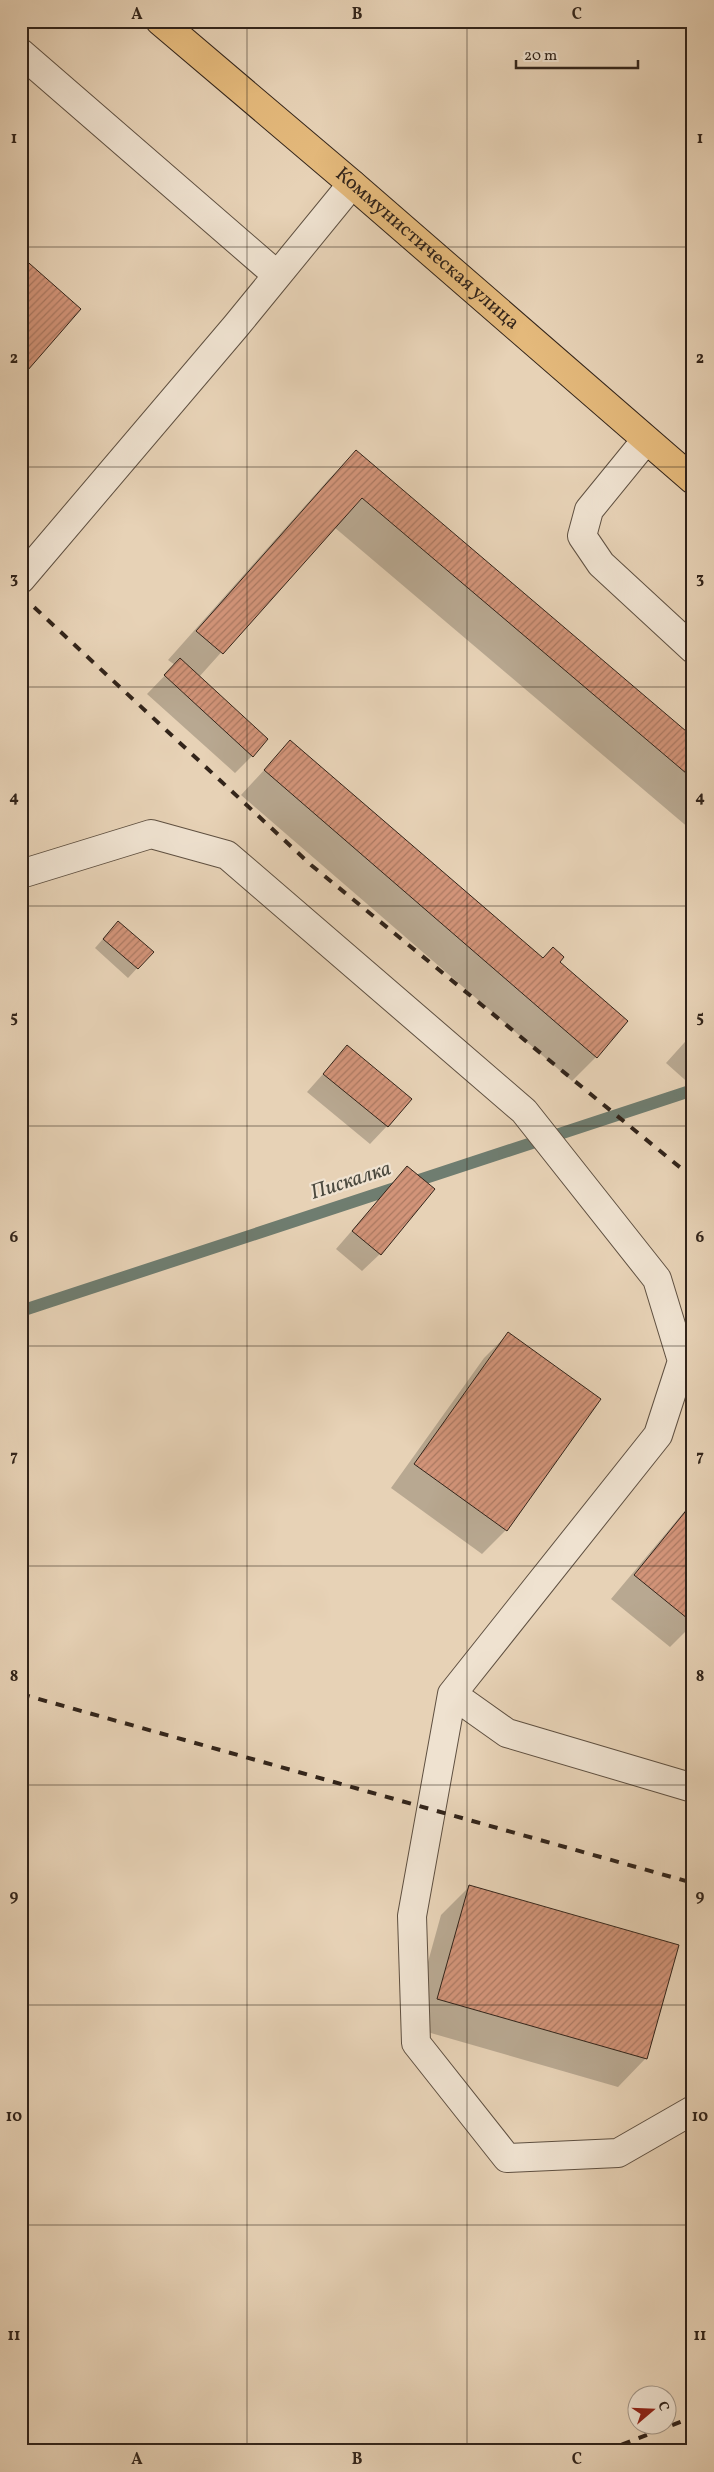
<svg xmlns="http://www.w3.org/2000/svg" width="714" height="2472" viewBox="0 0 714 2472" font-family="Vollkorn,serif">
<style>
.shadow{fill:#0003}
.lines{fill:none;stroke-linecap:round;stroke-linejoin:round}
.stream{stroke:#6f7d70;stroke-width:12}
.building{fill:url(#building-hatch);stroke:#32241a}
.minor-casing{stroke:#5f5041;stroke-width:30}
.major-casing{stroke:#32241a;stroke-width:30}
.minor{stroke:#efe2d0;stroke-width:28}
.major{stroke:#e4b97b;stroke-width:28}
.rail{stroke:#32241a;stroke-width:4;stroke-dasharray:9 9;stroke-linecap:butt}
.grid{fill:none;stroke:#32241a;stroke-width:1;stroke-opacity:0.55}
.labels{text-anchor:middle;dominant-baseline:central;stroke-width:4.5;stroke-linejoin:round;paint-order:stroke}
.street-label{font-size:20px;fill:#32241a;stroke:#efe2d0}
.water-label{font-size:21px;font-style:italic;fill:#4b493e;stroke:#efe2d0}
.neatline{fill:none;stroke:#32241a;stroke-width:2}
.grid-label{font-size:16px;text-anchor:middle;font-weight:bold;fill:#32241a}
</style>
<defs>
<pattern id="building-hatch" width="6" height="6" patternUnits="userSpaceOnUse" patternTransform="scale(1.25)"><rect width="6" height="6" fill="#d29479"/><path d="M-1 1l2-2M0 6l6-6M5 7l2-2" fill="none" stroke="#ab7962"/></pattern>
</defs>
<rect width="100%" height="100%" fill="#e7d2b6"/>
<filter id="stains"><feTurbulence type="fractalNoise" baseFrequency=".004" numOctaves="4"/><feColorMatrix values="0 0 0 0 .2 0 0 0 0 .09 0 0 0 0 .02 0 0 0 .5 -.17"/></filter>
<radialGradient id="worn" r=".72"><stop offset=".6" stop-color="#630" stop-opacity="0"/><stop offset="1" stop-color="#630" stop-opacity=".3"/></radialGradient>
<!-- shadow -->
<path class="shadow" d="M356 452 693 739V826L690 829 334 527 199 677 252 756 235 773 147 694 175 665 168 660 328 480Z
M290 742 543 959 558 963 596 1057 572 1081 241 795Z
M109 932 152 952 128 978 95 948Z
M693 1033V1087L666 1063Z
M347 1047 387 1126 370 1144 307 1092Z
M407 1167 380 1254 362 1271 336 1249Z
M508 1334 506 1530 482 1554 391 1488 484 1358Z
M693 1501V1624L670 1647 611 1599Z
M470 1886 646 2058 618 2087 410 2027 441 1915Z"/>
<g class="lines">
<!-- stream -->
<path class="stream" d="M21 1311 693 1090"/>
</g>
<!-- building -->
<path class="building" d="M21 256 81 309 21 378Z
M356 450 693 737V779L362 498 223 654 196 631Z
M180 658 268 739 253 757 164 675Z
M290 740 543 958 553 947 564 957 560 962 628 1021 597 1058 264 770Z
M118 921 154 952 138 969 103 939Z
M347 1045 412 1099 388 1127 323 1074Z
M407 1166 435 1189 381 1255 352 1231Z
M508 1332 601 1399 507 1531 414 1464Z
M693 1502V1623L634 1575Z
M469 1885 679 1945 647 2059 437 1999Z"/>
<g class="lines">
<!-- minor casing -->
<g class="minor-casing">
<path id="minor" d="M21 53 277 275
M646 440 589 510 582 536 601 564 693 649
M21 579 236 326 352 184
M21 874 151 834 227 855 524 1111 657 1279 682 1361 658 1435 452 1694 507 1733 693 1788
M452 1694 412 1916 416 2043 507 2158 618 2153 693 2110"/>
</g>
<!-- major casing -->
<g class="major-casing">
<g id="major">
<path id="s1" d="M160 21 352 184 693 480"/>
</g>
</g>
<!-- minor -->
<use href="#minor" class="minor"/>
<!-- major -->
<use href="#major" class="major"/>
<!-- rail -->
<path class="rail" d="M21 595 311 865 693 1178
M21 1694 693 1883
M605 2451 693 2417
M686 2451 693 2448"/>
</g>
<!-- grid -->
<path class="grid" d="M247 21V2451M467 21V2451M21 247H693M21 467H693M21 687H693M21 906H693M21 1126H693M21 1346H693M21 1566H693M21 1785H693M21 2005H693M21 2225H693"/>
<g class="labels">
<!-- street labels -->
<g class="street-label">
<text stroke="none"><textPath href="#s1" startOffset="351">Коммунистическая улица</textPath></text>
</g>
<!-- water labels -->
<g class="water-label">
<text transform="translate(351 1181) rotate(-18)">Пискалка</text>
</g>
</g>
<!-- margin -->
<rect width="714" height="2472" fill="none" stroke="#e7d2b6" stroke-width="55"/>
<!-- north arrow -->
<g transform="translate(652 2410) rotate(71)"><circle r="24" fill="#efe2d0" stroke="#a39687"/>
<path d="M0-4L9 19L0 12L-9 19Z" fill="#8f2418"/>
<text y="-8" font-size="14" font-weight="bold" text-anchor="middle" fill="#32241a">С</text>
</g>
<!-- scale -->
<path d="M516 60v8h122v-8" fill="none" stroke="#32241a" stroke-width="2.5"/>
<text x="524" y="60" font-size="15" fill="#32241a" stroke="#efe2d0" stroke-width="4" paint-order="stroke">20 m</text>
<rect x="28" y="28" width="658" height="2416" class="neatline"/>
<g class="grid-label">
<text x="137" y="19">A</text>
<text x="357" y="19">B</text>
<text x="577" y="19">C</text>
<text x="14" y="143">1</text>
<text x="700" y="143">1</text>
<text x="14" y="363">2</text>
<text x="700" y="363">2</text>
<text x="14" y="583">3</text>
<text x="700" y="583">3</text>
<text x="14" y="802">4</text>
<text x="700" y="802">4</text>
<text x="14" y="1022">5</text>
<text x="700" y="1022">5</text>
<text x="14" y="1242">6</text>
<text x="700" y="1242">6</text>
<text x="14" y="1461">7</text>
<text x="700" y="1461">7</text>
<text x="14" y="1681">8</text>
<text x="700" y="1681">8</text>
<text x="14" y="1901">9</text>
<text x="700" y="1901">9</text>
<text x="14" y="2121">10</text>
<text x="700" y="2121">10</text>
<text x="14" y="2340">11</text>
<text x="700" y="2340">11</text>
<text x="137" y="2464">A</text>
<text x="357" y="2464">B</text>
<text x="577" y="2464">C</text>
</g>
<rect width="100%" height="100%" filter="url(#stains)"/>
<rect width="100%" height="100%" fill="url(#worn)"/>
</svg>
